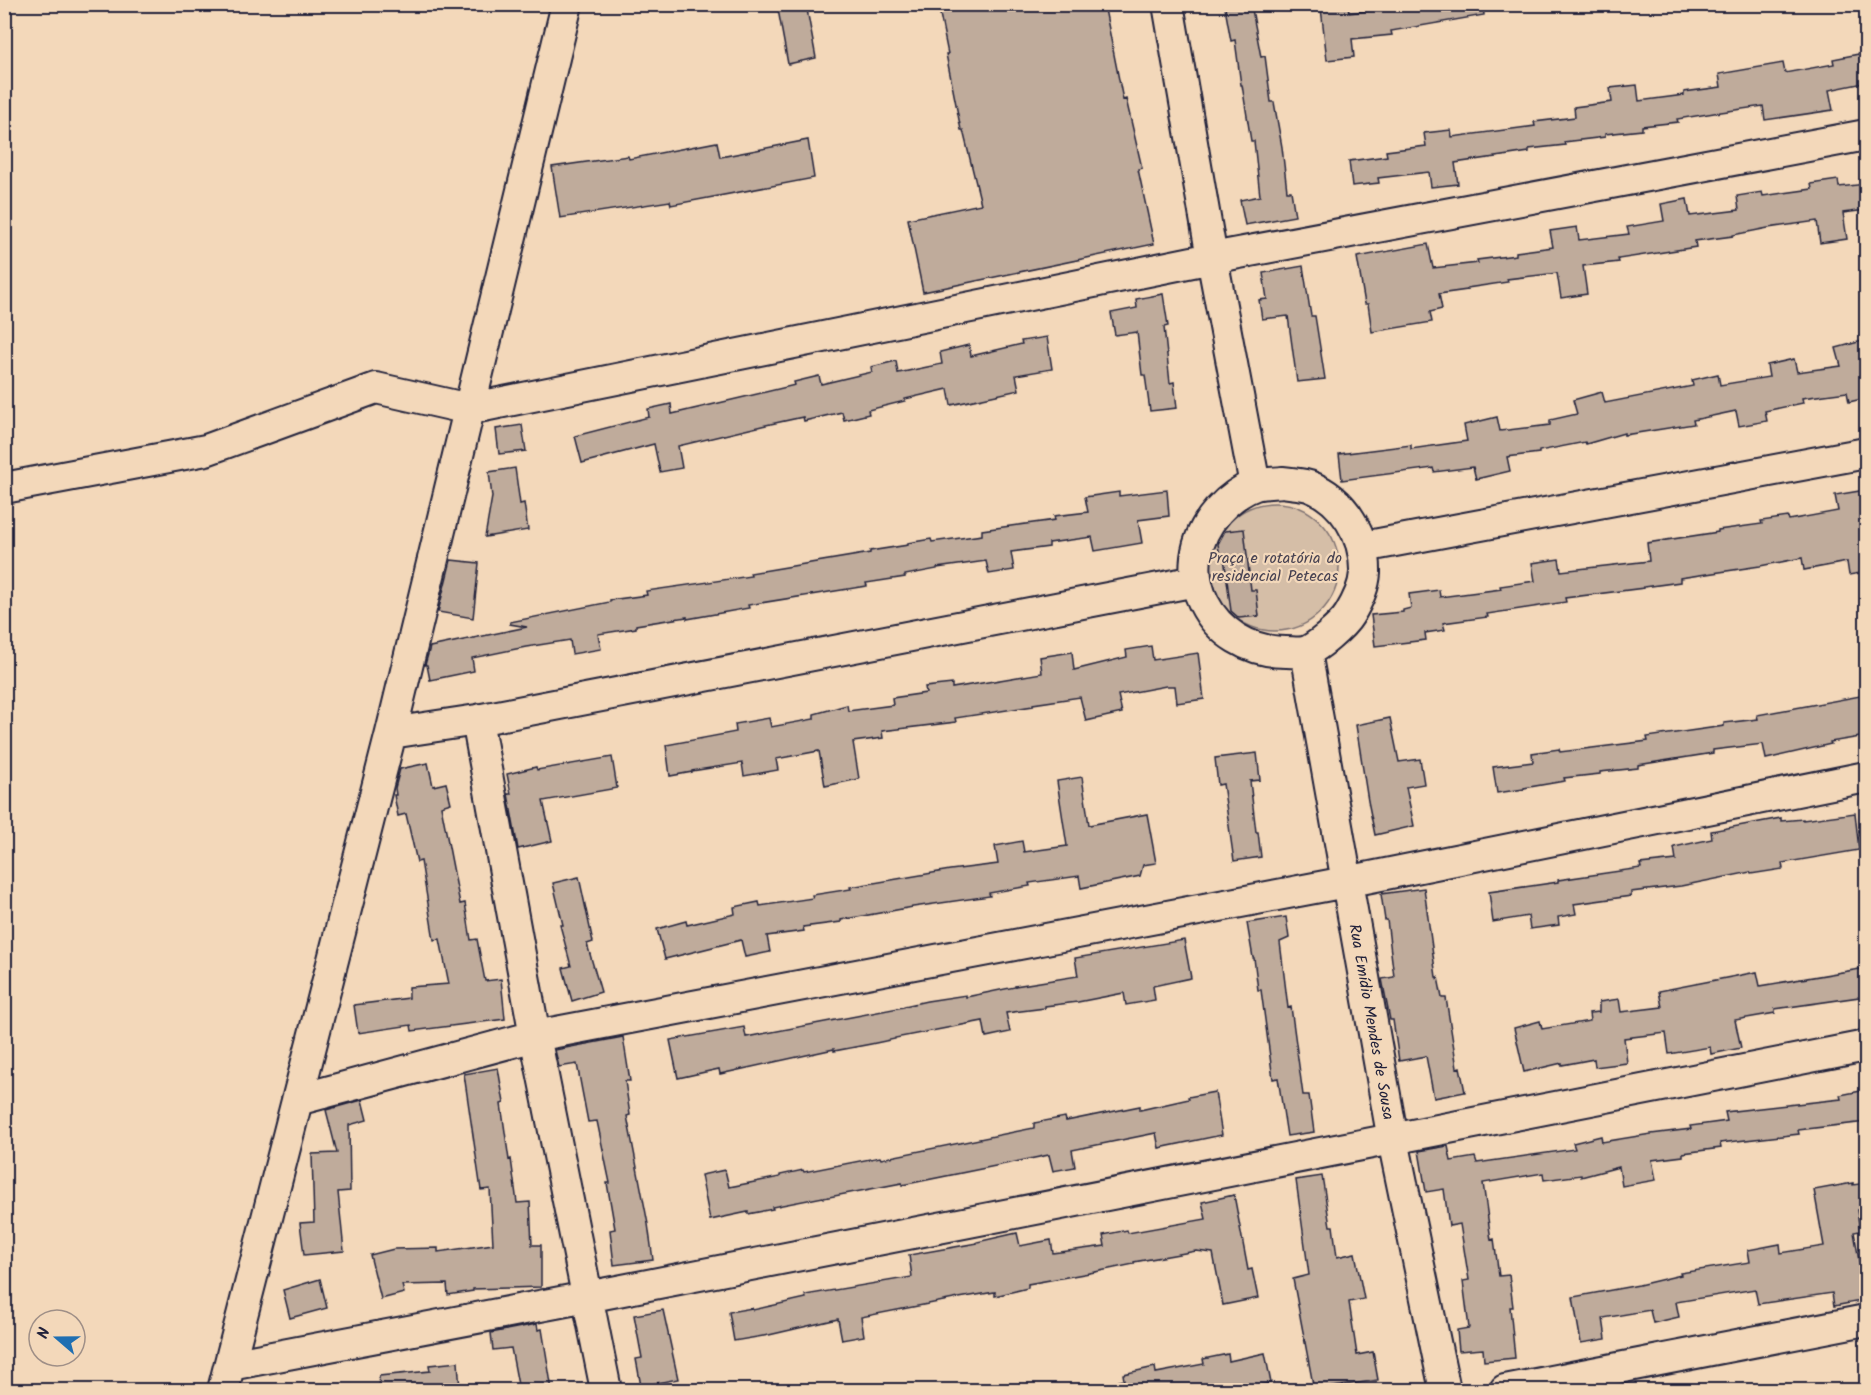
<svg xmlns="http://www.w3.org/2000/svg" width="1871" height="1395" viewBox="0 0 1871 1395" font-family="Kalam,sans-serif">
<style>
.green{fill:#d5bea7;stroke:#7c7071;stroke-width:1.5}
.building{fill:#bfab9b;stroke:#22223b;stroke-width:1.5}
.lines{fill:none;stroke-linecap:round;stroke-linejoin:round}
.minor-casing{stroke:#22223b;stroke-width:34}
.minor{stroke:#f3d8ba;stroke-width:30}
.labels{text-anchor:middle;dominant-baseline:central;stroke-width:4.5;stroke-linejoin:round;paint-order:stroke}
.park-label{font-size:16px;fill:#464151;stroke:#f3d8ba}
.street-label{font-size:16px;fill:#22223b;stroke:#f3d8ba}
</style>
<rect width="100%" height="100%" fill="#f3d8ba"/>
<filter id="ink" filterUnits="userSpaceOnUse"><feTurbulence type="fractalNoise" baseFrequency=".0167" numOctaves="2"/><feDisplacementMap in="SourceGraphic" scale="12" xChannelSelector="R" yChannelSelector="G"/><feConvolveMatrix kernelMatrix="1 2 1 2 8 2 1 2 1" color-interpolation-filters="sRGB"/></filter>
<g filter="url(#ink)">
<!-- green -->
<path class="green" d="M1211 567a64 64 0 1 1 128 0a64 64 0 1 1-128 0Z"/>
<!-- building -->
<path class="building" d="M777 4H806L816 58 788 64Z
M938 4H1104L1123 100 1126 99 1142 168 1138 169 1154 244 923 292 908 219 981 204 963 130H961L946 54H948Z
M1245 4H1251L1261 57 1265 56 1271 102H1274L1282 147 1287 191H1291L1295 216 1245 225 1240 200 1260 196 1254 141H1251L1242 85H1241L1235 40 1231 41 1225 8Z
M1395 4H1483L1484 15 1391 31 1392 35 1352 39 1354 57 1327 60 1321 8 1348 5 1349 13 1395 8Z
M1859 54 1864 83 1829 90 1833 110 1765 120 1763 106 1714 113 1677 119 1678 122 1642 126V130L1605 134V137L1564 142 1565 145 1529 149V152L1455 163 1458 184 1431 187 1429 172 1378 178 1379 183 1352 186 1349 161 1387 156 1386 151 1426 146 1424 133 1451 130 1452 137 1535 126 1534 122 1575 117 1574 107 1612 102 1610 88 1637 85 1639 101 1684 95V92L1721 87 1719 74 1783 63 1785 73 1834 64 1833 59Z
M808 140 814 178 671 205 670 201 560 218 552 167 628 156 629 159 717 142 720 157Z
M1838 180 1839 187 1866 184V210L1843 213 1847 239 1820 243 1817 221 1768 228 1733 235V236L1695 241 1696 247 1618 259 1619 262 1583 266 1587 294 1561 298 1557 273 1507 279 1508 282 1467 288V290L1439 294 1442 309 1430 312 1432 322 1372 332 1368 304H1365L1357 257 1428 244 1433 268 1478 263 1477 260 1516 255V252L1553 247 1550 231 1577 227 1579 240 1629 234 1627 227 1664 221 1661 204 1687 199 1690 216 1739 210 1737 196 1762 192 1763 196 1812 189 1811 184Z
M1303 266 1311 316H1315L1325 379 1297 382 1288 316 1262 319 1259 300 1267 299 1263 273Z
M1163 294 1168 326 1164 327 1170 383 1174 382 1177 408 1150 411 1145 375H1142L1137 332 1115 335 1111 313 1137 308 1136 299Z
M1047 337 1052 369 1016 375 1019 390 951 405 948 389 905 399V401L868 410 869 414 844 420 842 412 804 421 803 417 766 425 678 446 682 468 660 472 654 444 582 463 575 436 649 417 648 409 671 404 672 414 795 385 794 382 819 376 821 384 872 372 871 367 896 361 898 373 942 364 940 352 969 345 971 356 1022 344 1021 341Z
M1866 340V398L1849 402 1847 392 1802 398 1803 403 1765 411 1767 421 1739 426 1736 411 1693 420 1694 424 1624 435V433L1586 444 1585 442 1539 451V453L1507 457 1510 471 1476 479 1473 467 1434 472 1433 468 1342 480 1339 454 1411 445V449L1467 441 1464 425 1497 417 1500 431 1550 425V420L1577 414 1573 400 1602 392 1605 403 1693 386 1692 380 1718 374 1720 385 1769 377 1767 365 1794 359 1797 372 1841 366 1836 348Z
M522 425 526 451 499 454 496 429Z
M515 468 520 504 524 503 528 530 485 537 492 497 489 472Z
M1167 490 1169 516 1138 520 1142 543 1095 551 1092 537 1049 543V547L1011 552 1014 570 989 574 986 561 937 568V569L905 575V577L866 583 867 586 748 605 749 608 687 619V617L636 625V628L598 634 601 649 572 654 570 640 526 647 472 658 474 671 430 680 427 665H425L430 647 527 627 510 624V622L610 602V600L647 595 646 591 751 576 750 573 870 553V551L908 545V543L931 539 932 542 982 535V530L1055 520 1054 516 1088 512 1085 497 1119 492V496Z
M1866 490V572L1849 575 1847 562 1804 570 1802 558 1760 566 1680 578V582L1644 587V588L1565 598 1566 602 1487 614 1488 617 1443 623 1445 630 1425 633 1426 640 1375 646 1371 615 1403 612V610L1411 608 1409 594 1439 590 1440 597 1501 589 1500 586 1535 581 1532 563 1559 559 1561 571 1649 561 1647 543 1718 532V530L1762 524 1761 521 1788 517 1789 520 1838 511 1835 495Z
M1244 529 1251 590H1256L1259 616 1239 618 1231 611 1224 557 1220 558 1218 544 1225 531Z
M451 560 479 563 473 618 438 612Z
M1151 646 1153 660 1198 653 1204 699 1177 703 1175 686H1166L1118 695 1122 713 1086 721 1080 697 1033 704V706L955 718 956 722 882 731 883 738 853 742 859 779 825 786 819 751 776 759 778 770 744 776 742 763 692 771V772L670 776 666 745 736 732 735 724 769 718 771 727 814 719V714L847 705 848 711 893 705 892 698 926 693 925 687 952 684V688L1042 673 1040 657 1072 652 1074 670 1127 657 1126 650Z
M1860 696 1861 698 1866 697V736L1830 742 1831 744 1766 759 1763 744 1713 750V753L1638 765V768L1600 772V774L1564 778 1565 781 1524 788V789L1497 793 1493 767 1533 762 1532 753 1559 749 1560 752 1648 741 1647 737 1724 726V723L1758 719 1757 715Z
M1390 718 1399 762 1420 759 1424 784 1406 787 1414 826 1375 835 1368 801 1356 725Z
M1257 753 1260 780 1250 781 1256 832H1258L1261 857 1234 861 1223 784 1218 785 1215 758Z
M612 757 617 788 543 801 552 841 518 849 508 794H511L507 774 536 767 537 770Z
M428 763 433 786 446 783 451 803 441 806 460 904 465 903 471 940 477 939 485 981 501 979 505 1019 412 1031 411 1025 358 1033 354 1005 409 998V987L449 984 440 939 434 940 421 861 417 862 406 814 398 816 394 795H396L395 788 400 769Z
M1082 777 1089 825 1147 814 1156 863 1143 865 1140 876 1081 888 1079 876 1029 883 1030 886 989 893 990 896 913 907 841 920V922L803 927 804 931 767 936 770 952 745 957 741 940 665 959 657 929 686 921 687 925 735 914 734 907 759 902 760 906 813 898 812 895 851 889 850 887 950 870 998 864 995 846 1022 841 1024 852 1067 846 1057 781Z
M1855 813 1859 850 1782 863 1783 869 1751 874 1750 872 1681 886 1631 892V896L1574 904 1576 914 1558 917 1559 925 1530 929 1528 916 1493 922 1489 892 1558 882V880L1641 868 1640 864 1676 860 1674 847 1712 839 1711 831 1781 818V821L1803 819V820Z
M579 877 593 942 587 944 601 992 572 1001 563 968 571 966 560 925H563L553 883Z
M1424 888 1436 977H1438L1442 998H1446L1457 1068 1460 1067 1465 1092 1434 1098 1426 1056 1399 1061 1393 1020H1390L1382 979 1394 977 1387 920H1385L1381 894Z
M1286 917 1289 938 1280 942 1288 1008 1291 1007 1303 1095H1309L1314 1132 1287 1136 1278 1078 1273 1079 1261 990H1258L1254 958H1253L1247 923Z
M1184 940 1191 978 1153 986 1155 1000 1126 1005 1124 993 1078 1002 1045 1006V1008L1006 1013 1010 1032 986 1037 983 1021 895 1038V1039L871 1044 834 1051V1049L720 1074 719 1069 678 1078 670 1040 744 1027 746 1037 904 1007V1006L927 1001 966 995V997L1015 987V986L1078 976 1075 958Z
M1866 968V996L1775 1009V1013L1735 1020 1741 1048 1711 1054 1710 1047 1669 1054 1666 1033 1624 1038 1627 1063 1595 1067 1594 1059 1562 1065V1063L1524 1072 1514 1028 1540 1021 1542 1029 1590 1021 1589 1013 1599 1012V1002L1619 999 1621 1012 1662 1007 1659 991 1757 972 1760 986Z
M623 1037 630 1081H625L630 1115 627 1116 648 1224 653 1260 614 1265 610 1230 615 1229 607 1183H610L597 1121 588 1122 577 1064 559 1067 555 1050Z
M498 1068 504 1103 501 1104 509 1160 511 1159 517 1203 530 1202 532 1245H541V1287L473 1289V1291L448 1295 447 1284 402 1285 404 1293 381 1299 370 1255 394 1249 438 1248V1252L493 1244 490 1189 481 1190 464 1074Z
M1866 1090V1122L1798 1130 1799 1134 1720 1143 1721 1148 1683 1153V1156L1652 1160 1656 1180 1622 1186 1619 1167 1581 1177V1175L1544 1180 1543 1173 1483 1183 1491 1240 1494 1239 1499 1276 1509 1275 1513 1307H1510L1515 1358 1484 1361 1483 1349 1459 1351 1457 1330 1469 1328 1463 1281 1469 1280 1460 1224 1449 1226 1444 1189 1426 1192 1419 1151 1448 1146 1451 1161 1475 1157 1477 1163 1575 1149 1573 1143 1601 1136 1602 1142 1651 1134 1691 1129 1690 1126 1727 1121 1725 1112 1841 1099 1840 1095Z
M1215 1092 1222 1135 1159 1148 1156 1133 1072 1150 1075 1167 1053 1171 1049 1155 902 1185V1183L824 1198 823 1197 772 1207 773 1209 748 1214V1212L710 1220 701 1175 725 1170 729 1187 780 1177V1175L803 1170 804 1172 880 1157 881 1159 1034 1128V1123L1065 1117 1066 1121 1140 1106V1110L1189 1099 1188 1097Z
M362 1100 367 1120 349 1125 350 1191 338 1192 344 1251 304 1255 300 1223 314 1222 312 1154 337 1153 326 1110Z
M1322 1176 1330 1226H1333L1337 1257 1355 1253 1364 1299 1349 1302 1357 1355 1373 1352 1378 1380 1314 1390 1293 1279 1309 1275 1296 1180Z
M1853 1183V1185L1866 1183V1209L1857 1210 1860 1231 1854 1232 1866 1300 1834 1306 1832 1293 1758 1304 1755 1289 1676 1302 1679 1317 1653 1323 1650 1310 1603 1318 1606 1339 1581 1343 1573 1297 1639 1285 1681 1275 1680 1273 1750 1262 1748 1250 1780 1244 1781 1253 1824 1246 1814 1190Z
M1234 1195 1248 1270 1252 1269 1258 1298 1223 1305 1213 1253 1196 1251 1134 1262V1264L1095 1272 1028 1284V1288L995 1296V1292L959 1298 861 1317 864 1336 842 1340 838 1319 769 1335 734 1341 729 1312 752 1308 753 1310 806 1298 805 1295 912 1277 909 1255 977 1243V1242L1017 1233 1020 1246 1051 1240 1053 1253 1105 1246 1103 1235 1127 1230 1128 1233 1206 1219 1202 1202Z
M320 1279 327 1308 290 1318 283 1290Z
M663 1310 678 1379 641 1386 636 1359 642 1358 634 1315Z
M537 1324 538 1330 542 1329 552 1390H519L511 1348 493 1350 491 1333Z
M1265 1353 1271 1383 1228 1390H1120L1119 1381 1124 1380 1123 1374 1155 1367 1156 1373 1204 1364 1203 1359 1228 1354 1229 1361Z
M458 1362 460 1390H380L379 1376 430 1371 429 1365Z"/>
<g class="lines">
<!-- minor casing -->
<g class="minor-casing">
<path id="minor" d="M1168 4 1212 258 1255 485
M1282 482C1291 483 1301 484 1309 486 1344 499 1366 537 1365 573 1364 588 1357 602 1349 615 1343 625 1315 650 1304 652 1298 653 1292 652 1286 652 1210 652 1166 569 1218 511 1228 500 1241 490 1255 485 1263 483 1274 483 1282 482Z
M4 488 206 450 376 388 469 409 1212 258 1866 135
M1363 547 1866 453
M1306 652 1393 1140 1445 1390
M477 720 535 1036 606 1390
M391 733 477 720 1196 581
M297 1100 535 1036 1346 882 1866 777
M230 1365 587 1297 1866 1046
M223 1390 391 733 567 4
M1505 1390 1866 1320"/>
</g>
<!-- minor -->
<use href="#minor" class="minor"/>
</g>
</g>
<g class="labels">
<!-- park labels -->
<g class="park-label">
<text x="1275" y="558">Praça e rotatória do<tspan x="1275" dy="18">residencial Petecas</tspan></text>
</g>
<!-- street labels -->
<g class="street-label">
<text transform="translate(1371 1022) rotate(80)">Rua Emídio Mendes de Sousa</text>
</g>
</g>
<!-- margin -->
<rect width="1871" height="1395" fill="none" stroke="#f3d8ba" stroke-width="24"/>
<rect x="12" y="12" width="1847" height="1371" fill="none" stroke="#22223b" stroke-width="2" filter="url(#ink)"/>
<!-- north arrow -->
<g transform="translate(57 1338) rotate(290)"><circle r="28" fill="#f3d8ba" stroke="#9f8f87" stroke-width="1.5"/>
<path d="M0-4.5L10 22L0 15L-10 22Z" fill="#1f6fb2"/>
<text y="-9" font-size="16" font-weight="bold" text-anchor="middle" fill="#22223b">N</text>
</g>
</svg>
